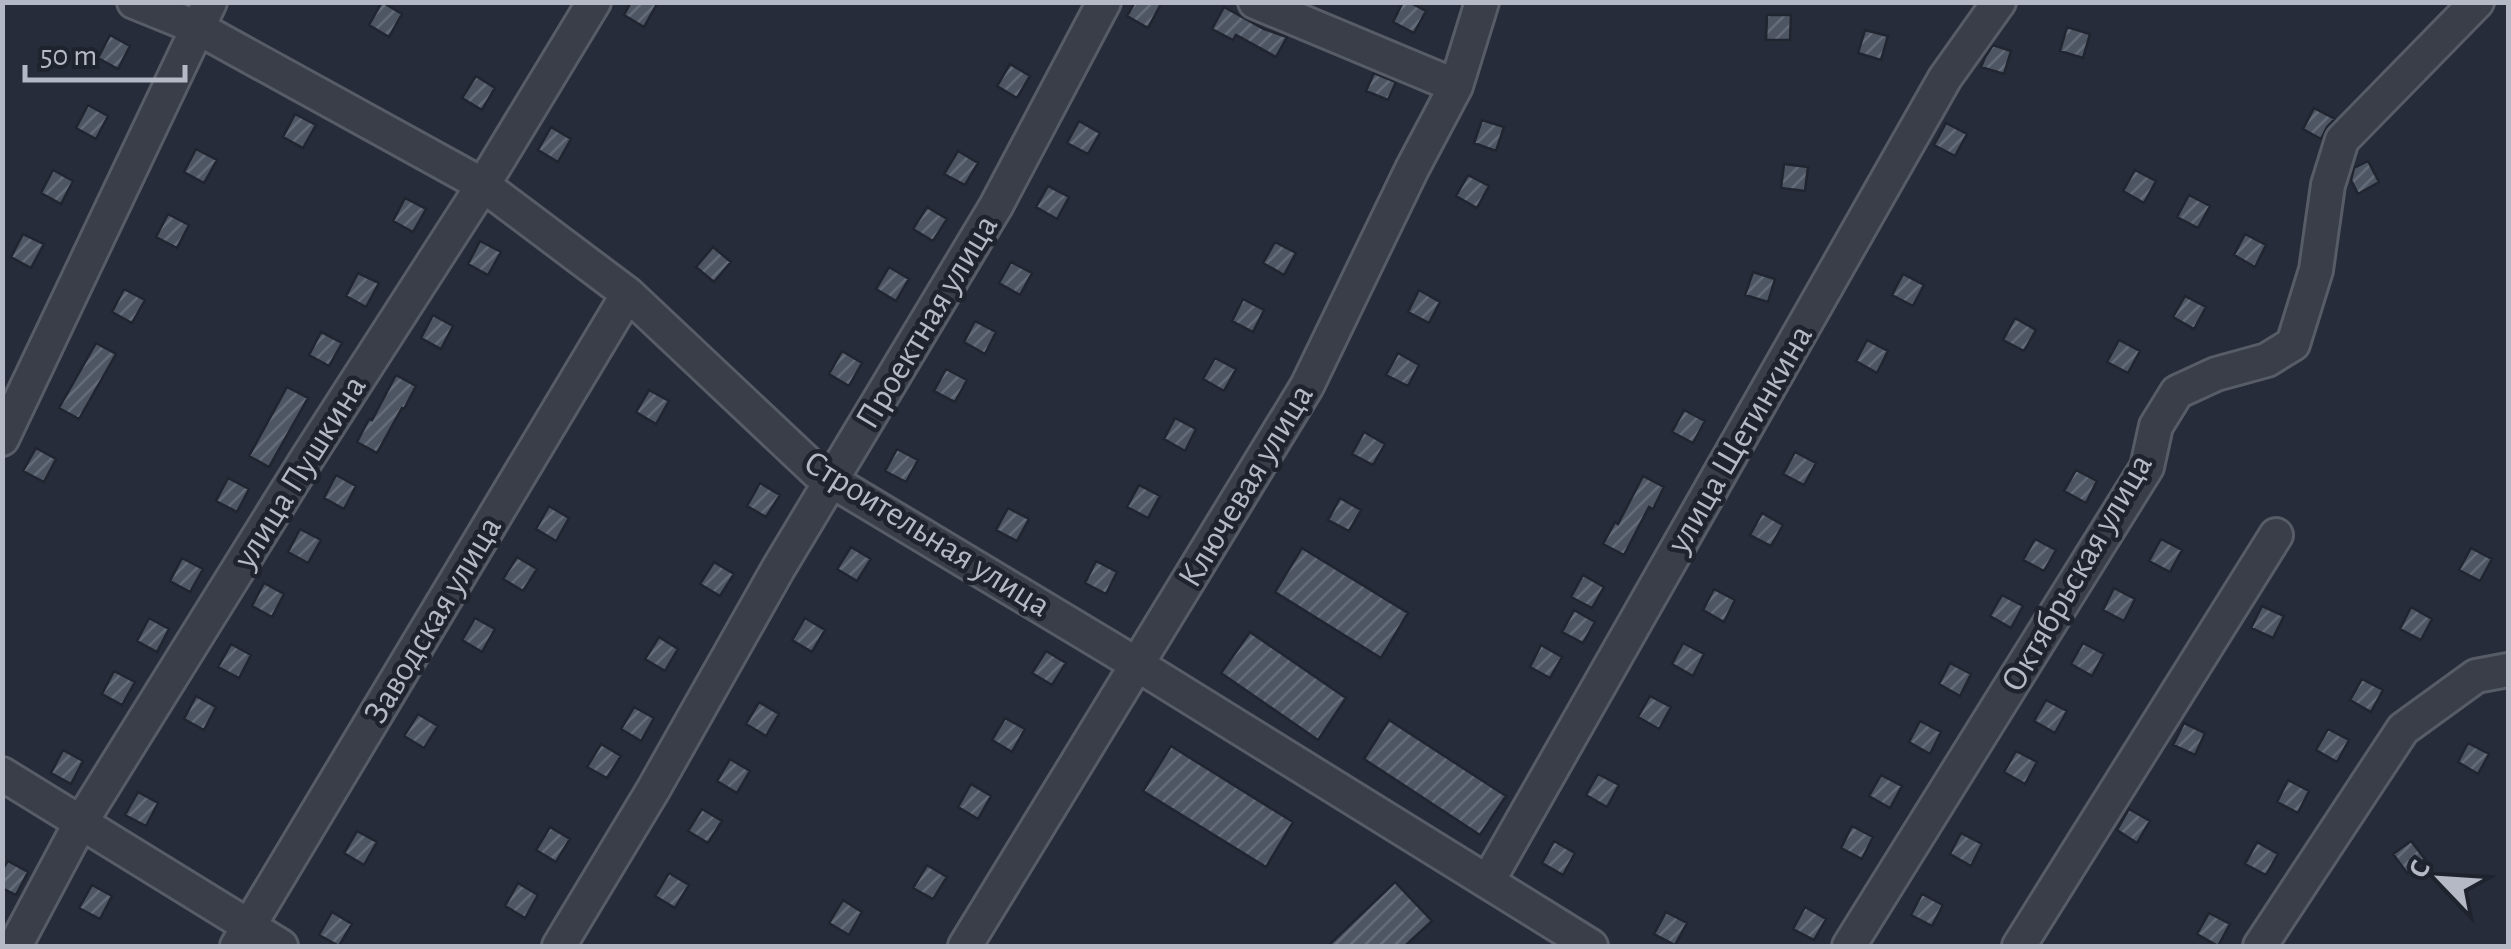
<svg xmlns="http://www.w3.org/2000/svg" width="2511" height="949" viewBox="0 0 2511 949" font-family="'Alegreya Sans',sans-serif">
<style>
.building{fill:url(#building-hatch);stroke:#202530;stroke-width:2.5}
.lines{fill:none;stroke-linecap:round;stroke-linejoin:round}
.minor-casing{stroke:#575c67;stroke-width:38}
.minor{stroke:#393e49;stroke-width:32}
.labels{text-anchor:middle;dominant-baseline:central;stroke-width:9;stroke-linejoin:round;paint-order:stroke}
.street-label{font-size:35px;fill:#b4b9c5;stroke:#1e232e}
</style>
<defs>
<pattern id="building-hatch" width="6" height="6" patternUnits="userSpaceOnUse" patternTransform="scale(2.5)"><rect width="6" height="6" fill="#4e5664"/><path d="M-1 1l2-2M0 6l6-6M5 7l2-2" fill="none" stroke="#656c79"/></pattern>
</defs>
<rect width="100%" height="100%" fill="#262c39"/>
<!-- building -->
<path class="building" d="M382 2 402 14 389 37 369 25Z
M631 2H658L644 27 624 15Z
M1135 2H1162L1148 28 1127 16Z
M1403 2H1409L1426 11 1414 33 1393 22Z
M1224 7 1264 29 1287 37 1276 57 1236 35 1233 40 1212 29Z
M1767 15H1791L1790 40H1766Z
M2067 27 2090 34 2083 58 2060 51Z
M1865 30 1888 36 1881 60 1858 53Z
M110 35 130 46 118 69 98 58Z
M1993 45 2011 51 2004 74 1981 67 1985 57Z
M1010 64 1030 76 1017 98 997 86Z
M1374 73 1396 82 1388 100 1366 91Z
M476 76 495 88 482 110 462 98Z
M88 105 108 116 96 139 76 128Z
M2314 108 2335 119 2327 127 2321 139 2303 129Z
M295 114 316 125 303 148 283 137Z
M1482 120 1504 127 1496 151 1474 143Z
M1079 121 1100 133 1088 154 1067 143Z
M1946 123 1967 134 1955 156 1934 145Z
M551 127 571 139 558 162 538 150Z
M196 149 217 160 204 183 184 172Z
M958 151 978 163 965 185 944 174Z
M2368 161 2379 182 2358 194 2351 180 2354 168Z
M1784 164 1808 167 1805 191 1781 188Z
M53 170 73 181 61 204 41 193Z
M2135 170 2156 181 2144 203 2123 191Z
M1468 175 1489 186 1477 208 1456 196Z
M1048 186 1069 197 1057 219 1036 207Z
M2189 195 2210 206 2198 228 2177 217Z
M405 198 426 209 413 232 393 221Z
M927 207 947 219 933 241 913 229Z
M168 214 189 225 177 248 156 237Z
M23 234 44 244 31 268 11 257Z
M2245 234 2266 245 2255 267 2234 255Z
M480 241 501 252 488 275 468 264Z
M1275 242 1296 253 1284 275 1263 263Z
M713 247 731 262 714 282 696 267Z
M1011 262 1032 273 1020 295 999 283Z
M889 267 909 279 896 301 876 289Z
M1753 272 1775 279 1768 302 1745 295Z
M358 273 379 283 366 307 346 296Z
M1903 274 1924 285 1913 306 1892 295Z
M124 289 145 300 132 323 112 312Z
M1419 290 1440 302 1429 323 1408 312Z
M2185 296 2206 307 2194 329 2173 317Z
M1243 299 1264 310 1253 332 1232 321Z
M433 315 453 326 441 349 421 338Z
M2015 318 2036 330 2024 351 2003 340Z
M975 321 996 332 985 354 964 342Z
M321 332 342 343 329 366 309 355Z
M1867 340 1888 351 1877 373 1856 361Z
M2119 340 2140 351 2128 373 2107 362Z
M96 343 116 354 79 419 59 408Z
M842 351 862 363 849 386 829 374Z
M1398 353 1419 365 1408 386 1386 375Z
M1215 358 1236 369 1224 391 1203 379Z
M946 369 967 380 955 402 934 391Z
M396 375 416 386 404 409 402 408 377 453 357 442 369 419 372 420Z
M287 387 308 398 269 467 249 456Z
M649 390 669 401 656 424 636 412Z
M1684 410 1705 421 1693 443 1672 432Z
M1175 418 1196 429 1185 451 1164 439Z
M1364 432 1385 444 1373 465 1352 454Z
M36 448 56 459 44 482 23 471Z
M897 449 918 460 906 482 885 471Z
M1795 452 1816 463 1804 485 1783 474Z
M2076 470 2097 481 2086 503 2064 491Z
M336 475 356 486 344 509 324 498Z
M1643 476 1664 487 1653 509 1649 507 1624 555 1603 544 1615 522 1618 524Z
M228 478 249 489 237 512 216 501Z
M760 483 780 495 766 517 747 506Z
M1139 485 1160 496 1148 518 1127 507Z
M1340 498 1361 510 1349 531 1328 520Z
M549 506 569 518 556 541 536 529Z
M1008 508 1029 519 1017 541 996 530Z
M1762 513 1783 525 1771 546 1750 535Z
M300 529 321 540 308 563 288 552Z
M2035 539 2056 550 2044 571 2023 560Z
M2161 539 2182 550 2170 572 2149 561Z
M851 547 871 559 857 581 837 569Z
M1302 548 1408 613 1381 658 1275 592Z
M2471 548 2492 559 2480 581 2459 570Z
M517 557 537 569 523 591 503 579Z
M182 558 203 569 190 592 170 581Z
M1096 561 1117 572 1106 594 1085 583Z
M714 562 734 574 720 596 700 584Z
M1583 575 1604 587 1592 608 1571 597Z
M264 583 284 594 272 617 252 606Z
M2114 588 2135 599 2124 621 2103 610Z
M1714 589 1735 600 1724 622 1703 610Z
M2002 595 2023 606 2011 628 1990 616Z
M2262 606 2284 616 2273 638 2251 628Z
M2411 607 2432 619 2421 640 2400 629Z
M1574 610 1595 622 1583 643 1562 632Z
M149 618 169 629 157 652 137 641Z
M475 618 495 629 482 652 462 640Z
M805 618 825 630 812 652 792 640Z
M1250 632 1346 698 1318 740 1221 673Z
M659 637 678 649 665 671 645 659Z
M1683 643 1704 654 1693 676 1672 664Z
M2083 643 2104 654 2092 676 2071 664Z
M231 644 251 655 239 678 218 667Z
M1541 645 1562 657 1550 678 1530 667Z
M1046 651 1066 663 1052 685 1032 673Z
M1950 663 1971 674 1960 696 1939 684Z
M114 671 135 682 122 705 102 694Z
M2362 679 2383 690 2371 712 2350 700Z
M196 696 216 707 204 730 184 719Z
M1650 696 1671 707 1659 729 1638 717Z
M2046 700 2067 711 2055 733 2034 721Z
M759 702 779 714 766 736 746 724Z
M634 707 654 718 641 741 621 729Z
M418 714 438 726 424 748 404 736Z
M1005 718 1025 729 1012 752 992 740Z
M1389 720 1506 796 1480 835 1364 759Z
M1920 721 1941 732 1930 754 1909 742Z
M2184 723 2205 733 2195 755 2173 745Z
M2328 729 2349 740 2337 762 2316 750Z
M2468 743 2489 754 2478 774 2458 762Z
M601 744 621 756 607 778 587 767Z
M1171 746 1293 822 1266 867 1143 791Z
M63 750 83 761 71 784 51 773Z
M2016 751 2037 762 2025 784 2004 772Z
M730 759 750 771 737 793 717 781Z
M1598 774 1619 785 1607 807 1586 795Z
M1881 775 1902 786 1890 808 1869 796Z
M2288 780 2309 791 2298 813 2277 802Z
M971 784 991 796 978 819 958 807Z
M138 792 158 803 146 826 125 815Z
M702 809 722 821 708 843 688 831Z
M2129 809 2150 821 2137 843 2117 830Z
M1852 826 1873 837 1862 859 1841 848Z
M550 827 570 839 556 862 536 850Z
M357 831 377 842 364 865 344 853Z
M1961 833 1982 844 1971 866 1950 854Z
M1554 841 1575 853 1563 875 1542 863Z
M2411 841 2425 859 2407 873 2393 854Z
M2257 842 2278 854 2266 875 2245 864Z
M8 861 28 872 16 895 2 888V870Z
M927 865 947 877 933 899 913 888Z
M669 873 689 885 675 908 655 896Z
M1395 882 1432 921 1405 946H1328Z
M518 883 538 895 525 918 505 906Z
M92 885 112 896 100 919 79 908Z
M1922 894 1943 905 1932 926 1911 915Z
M843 900 862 912 849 935 829 923Z
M1805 907 1826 919 1814 940 1793 929Z
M332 912 352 924 339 946 319 935Z
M1666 912 1687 923 1675 945 1654 934Z
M2209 913 2230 924 2218 946 2197 934Z"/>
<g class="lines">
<!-- minor casing -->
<g class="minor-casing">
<path id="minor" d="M134 2 198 28 483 185 628 294 817 472 1138 665 1591 946
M1255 2 1456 86
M2 439 210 2
M2 774 281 946
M1488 881 1945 78 1999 2
M15 946 81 822 308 457 483 185 594 2
M237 946 628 294
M559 946 653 790 778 569 996 206 1104 2
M965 946 1307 386 1412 169 1456 86 1482 2
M1849 946 2147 467 2156 426 2177 392 2216 374 2267 360 2293 344 2316 270 2328 185 2342 140 2477 2
M2019 946 2276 535
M2260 946 2403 729 2476 676 2508 670"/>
</g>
<!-- minor -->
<use href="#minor" class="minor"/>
</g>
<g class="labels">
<!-- street labels -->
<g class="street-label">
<text transform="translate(927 322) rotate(-59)">Проектная улица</text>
<text transform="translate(1740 439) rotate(-60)">улица Щетинкина</text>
<text transform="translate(300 472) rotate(-58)">улица Пушкина</text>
<text transform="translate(1246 486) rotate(-59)">Ключевая улица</text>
<text transform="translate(927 534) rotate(32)">Строительная улица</text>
<text transform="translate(2077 573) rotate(-60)">Октябрьская улица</text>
<text transform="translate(433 620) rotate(-59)">Заводская улица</text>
</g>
</g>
<!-- border -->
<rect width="2511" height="949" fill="none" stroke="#b4b9c5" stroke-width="10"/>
<!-- north arrow -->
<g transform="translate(2441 879) rotate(295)" stroke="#1e232e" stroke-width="8" paint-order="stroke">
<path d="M0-8L18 38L0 25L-18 38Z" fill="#b4b9c5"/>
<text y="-15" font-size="28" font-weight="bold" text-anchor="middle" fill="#b4b9c5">С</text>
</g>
<!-- scale -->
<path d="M25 65v15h160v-15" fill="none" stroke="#b4b9c5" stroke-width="5"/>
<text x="40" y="65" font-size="30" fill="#b4b9c5" stroke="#1e232e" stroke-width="8" paint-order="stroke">50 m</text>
</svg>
